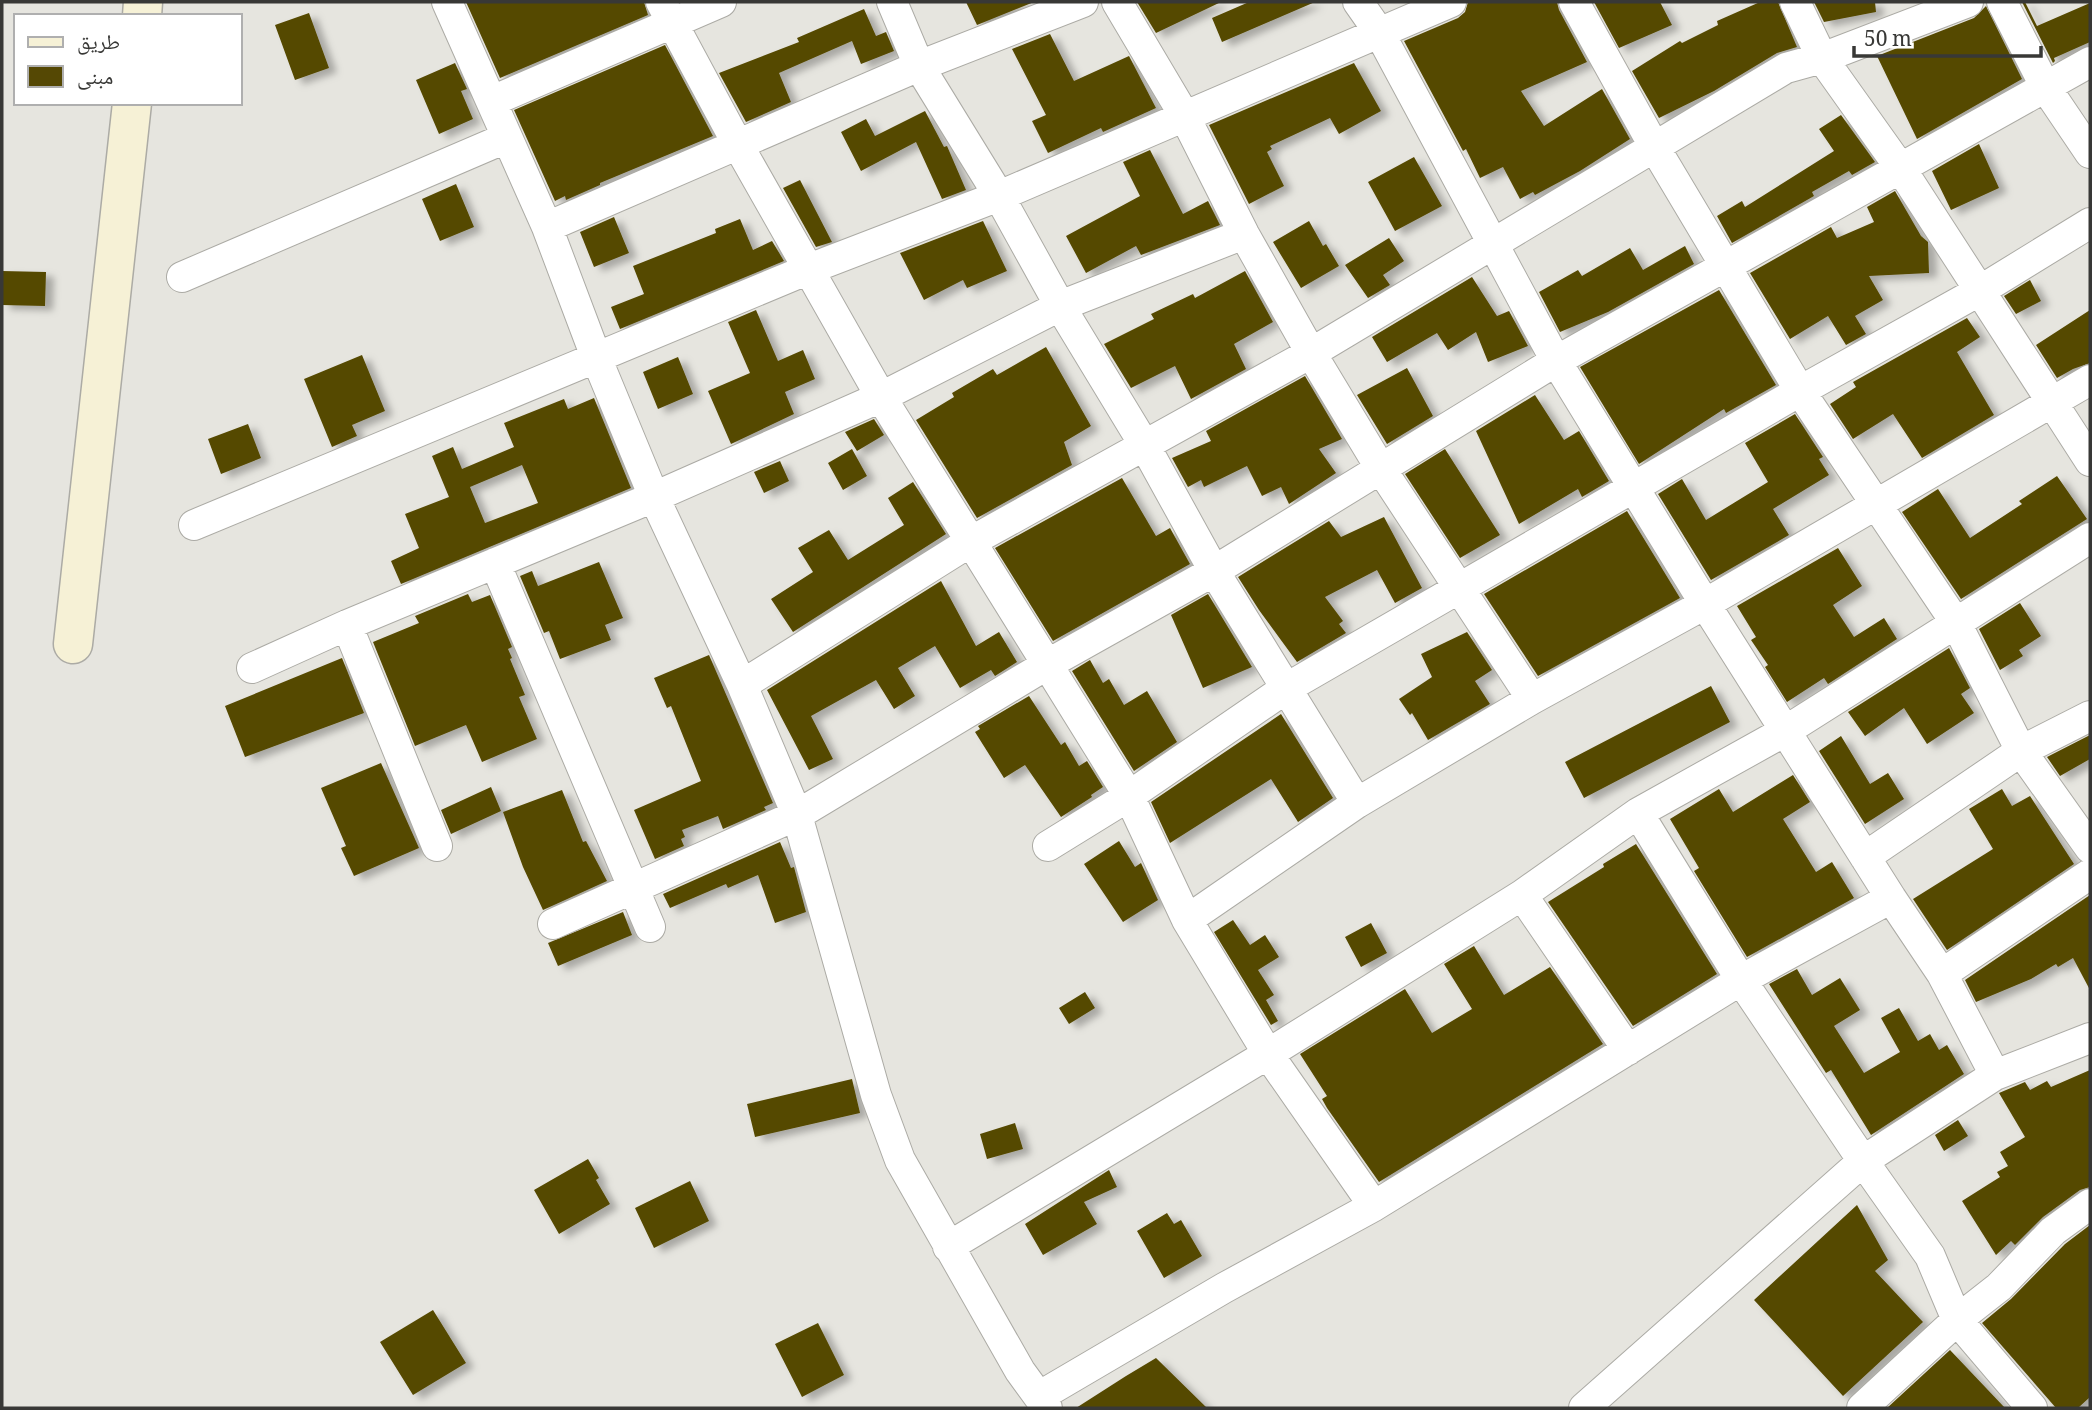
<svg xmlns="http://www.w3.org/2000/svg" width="2092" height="1410" viewBox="0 0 2092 1410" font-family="Georgia,'Noto Naskh Arabic',serif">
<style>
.building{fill:#554804;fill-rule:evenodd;filter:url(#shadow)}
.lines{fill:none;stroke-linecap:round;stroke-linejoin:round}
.street-casing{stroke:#acaba5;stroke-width:32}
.secondary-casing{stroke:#acaba5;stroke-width:41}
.street{stroke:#fff;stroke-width:30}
.secondary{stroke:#f6f1d6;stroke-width:38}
</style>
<defs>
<filter id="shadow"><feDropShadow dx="8" dy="4.5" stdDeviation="3.5" flood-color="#0004"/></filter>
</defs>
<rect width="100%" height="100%" fill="#e6e5df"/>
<!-- building -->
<path class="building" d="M466 2H644L648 15 500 78Z
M966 2H1034L977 25Z
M1137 2H1221L1156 33Z
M1249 2H1315L1222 42 1212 18Z
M1468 2H1557L1559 10 1587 62 1521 91 1544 126 1602 89 1630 139 1580 171 1535 195 1533 192 1520 199 1503 167 1480 178 1466 149 1463 151 1404 41 1458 18 1465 12Z
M1594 2H1660L1672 25 1619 48Z
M1760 2H1778L1797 47 1777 53 1714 91 1659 118 1632 71 1680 41 1682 43 1718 25 1717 21Z
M1814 2H1875L1876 12 1824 22Z
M2022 2H2025L2037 26 2090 3V42L2054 58 2055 61 2053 63Z
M1986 6 2022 79 1917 139 1877 56 1974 18Z
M864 9 876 36 886 32 894 51 861 64 852 41 779 73 791 102 746 122 719 73 799 42 797 38Z
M309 13 329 68 295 80 275 25Z
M1050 34 1074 81 1129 56 1156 108 1103 132 1101 128 1048 153 1032 121 1046 115 1012 49Z
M665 45 713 136 600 183V185L566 200 565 196 555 201 514 110Z
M455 63 467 89 461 91 473 119 439 134 416 80Z
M1354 63 1381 111 1339 134 1330 118 1270 146 1272 149 1267 152 1284 186 1249 204 1209 125Z
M925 111 944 147 947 146 966 190 942 199 916 142 861 171 841 132 866 119 875 136Z
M1841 115 1875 162 1852 175 1849 171 1812 192 1814 196 1732 243 1717 216 1742 201 1745 207 1834 151 1819 129Z
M1979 144 1999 188 1951 210 1932 171Z
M1150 150 1183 214 1208 201 1220 225 1141 255 1136 246 1086 273 1066 236 1140 196 1123 162Z
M1414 157 1442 206 1395 231 1368 182Z
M800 180 832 242 816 247 783 188Z
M456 184 474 227 440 241 422 199Z
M1895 191 1921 236 1928 242 1929 273 1869 276 1883 300 1855 316 1866 334 1846 345 1828 316 1790 339 1750 273 1831 227 1837 238 1874 222 1867 207Z
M614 217 629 253 594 267 580 232Z
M740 219 753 250 772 241 784 261 620 329 611 307 644 294 633 266 716 233 715 229Z
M983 221 1007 271 967 288 963 280 924 300 900 253Z
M1309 221 1323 246 1326 244 1339 266 1301 288 1273 242Z
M1389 238 1404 261 1383 275 1390 285 1368 298 1345 265Z
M1685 246 1694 264 1608 312 1560 332 1539 292 1578 270 1582 276 1630 248 1643 270Z
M2 271 46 272 45 306 2 305Z
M1245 271 1273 322 1234 344 1246 369 1191 399 1175 366 1131 388 1104 344 1154 319 1151 314 1193 294 1195 298Z
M1472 277 1497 316 1509 311 1528 346 1488 362 1476 332 1448 350 1437 333 1387 362 1372 337Z
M2030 280 2041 301 2016 314 2004 296Z
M1719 290 1776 385 1726 413 1724 409 1639 464 1580 367Z
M756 310 778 361 803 350 815 379 785 392 794 414 731 444 708 391 750 373 728 322Z
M2090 310V363L2073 369 2057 378 2036 345Z
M1967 318 1980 337 1957 352 1994 415 1922 458 1893 414 1853 439 1830 404 1856 387 1853 382Z
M1046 347 1091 426 1064 442 1072 465 977 518 916 420 954 397 952 393 993 369 997 375Z
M362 355 385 411 352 425 357 436 332 447 304 379Z
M678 357 693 394 658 409 643 372Z
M1407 368 1433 416 1387 444 1357 395Z
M1305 376 1342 439 1319 449 1336 473 1289 504 1281 487 1262 496 1247 466 1204 487 1201 480 1188 487 1172 458 1211 441 1206 431Z
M1535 395 1564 440 1579 431 1609 481 1582 497 1578 489 1519 524 1476 431Z
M594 398 631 488 401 584 391 561 419 548 405 514 449 497 432 456 453 447 462 469 514 447 504 423 564 399 568 409ZM522 465 538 503 485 523 470 487Z
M1795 414 1823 457 1819 459 1829 475 1773 509 1789 535 1711 580 1658 494 1682 479 1706 520 1768 482 1745 443Z
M874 419 884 435 857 451 845 432Z
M248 424 261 458 221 474 208 439Z
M852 449 867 476 843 490 828 463Z
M1445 449 1500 535 1460 558 1405 474Z
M780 461 789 481 764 493 754 472Z
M2057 476 2087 519 1961 599 1902 512 1938 489 1970 538 2022 504 2019 501Z
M1122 478 1156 536 1170 528 1190 564 1053 641 995 548Z
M913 482 946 534 793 632 771 599 813 572 798 548 829 530 848 560 904 525 888 498Z
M1627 511 1680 598 1538 676 1484 594Z
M1384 517 1422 588 1395 603 1377 570 1325 597 1343 621 1339 624 1346 633 1297 662 1259 610 1238 577 1329 521 1341 537Z
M1838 548 1862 586 1833 605 1854 637 1884 618 1897 639 1828 684 1824 678 1787 702 1765 667 1768 665 1751 640 1756 637 1737 606Z
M599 562 623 618 605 625 611 640 560 659 549 631 544 633 520 576 532 571 538 586Z
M941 581 976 646 999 632 1017 662 995 676 991 670 960 688 935 646 898 668 915 696 894 709 876 680 811 716 833 759 809 770 767 690Z
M468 594 472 602 490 595 512 647 508 649 512 658 510 659 525 695 519 697 537 739 482 762 466 725 415 746 373 642 419 623 415 616Z
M1208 594 1252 667 1203 688 1171 615Z
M2020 603 2041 636 2019 650 2023 656 2000 670 1979 629Z
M1467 632 1492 670 1475 681 1490 704 1428 740 1412 713 1410 715 1399 699 1432 677 1421 654Z
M1949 648 1970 688 1961 694 1974 713 1927 744 1904 708 1865 736 1848 712Z
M709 655 773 803 764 807 766 810 723 829 718 816 682 830 685 837 681 839 684 846 655 859 634 810 701 781 671 706 667 708 654 678Z
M342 658 364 713 245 757 225 706Z
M1090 660 1103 683 1109 679 1124 705 1147 691 1177 742 1134 771 1072 671Z
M1711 686 1730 722 1584 798 1565 762Z
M1029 696 1061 745 1065 742 1079 766 1087 761 1103 787 1091 795 1092 797 1061 817 1025 765 1004 778 975 732 980 729 978 726Z
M1281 714 1333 798 1298 822 1271 779 1170 843 1151 802Z
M2090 735V759L2060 776 2047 757Z
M1841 736 1870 784 1888 773 1904 799 1865 824 1819 751Z
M381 763 419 848 354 876 341 848 346 846 321 788Z
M1793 775 1810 802 1783 819 1816 872 1832 862 1854 898 1747 957 1694 871 1699 868 1670 819 1719 789 1733 812Z
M491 787 501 811 451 834 441 810Z
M2002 789 2012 806 2030 796 2074 864 1947 950 1913 899 1993 849 1969 809Z
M562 790 583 842 586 841 607 881 543 910 523 867 503 812Z
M1119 841 1135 867 1141 863 1158 900 1123 922 1084 864Z
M780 842 791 868 794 867 806 912 775 923 758 875 728 888 726 884 670 908 663 894Z
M1636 844 1717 974 1633 1026 1548 902 1604 867 1603 864Z
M2090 895V990L2073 958 2058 967 2056 964 2031 979 1976 1002 1965 980Z
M623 912 632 935 558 966 548 943Z
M1233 920 1250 945 1265 935 1279 957 1258 970 1274 995 1266 1000 1278 1021 1271 1025 1214 932Z
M1371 923 1387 953 1361 967 1345 937Z
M1474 946 1504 995 1550 967 1603 1044 1379 1182 1327 1108 1322 1099 1327 1096 1300 1054 1405 989 1432 1033 1472 1009 1444 964Z
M1797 969 1812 995 1840 978 1860 1010 1834 1026 1864 1073 1900 1052 1881 1018 1899 1008 1918 1041 1930 1034 1939 1050 1947 1045 1964 1074 1871 1135 1831 1070 1826 1073 1769 984Z
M1085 992 1095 1008 1069 1024 1059 1008Z
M2090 1070V1187L2080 1190 2043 1217 2015 1245 2011 1241 1996 1255 1962 1201 2000 1177 1997 1172 2008 1166 2000 1152 2025 1137 1999 1093 2025 1082 2030 1090 2047 1081 2051 1087Z
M852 1079 860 1113 755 1137 747 1104Z
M1958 1120 1968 1136 1944 1151 1935 1135Z
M1015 1123 1023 1149 987 1159 980 1134Z
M588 1159 599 1178 596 1180 610 1204 559 1234 534 1190Z
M1109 1170 1117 1187 1084 1202 1097 1224 1043 1255 1025 1224Z
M690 1181 709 1221 654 1248 635 1208Z
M1857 1205 1888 1260 1875 1271 1923 1322 1843 1396 1754 1300Z
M1167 1213 1174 1224 1181 1220 1202 1256 1164 1278 1137 1231Z
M2090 1225V1397L2078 1408H2056L1982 1323 2011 1299 2065 1244Z
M433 1310 466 1363 413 1395 380 1342Z
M818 1323 844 1375 802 1397 775 1344Z
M1950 1350 2005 1408H1887Z
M1156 1358 1207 1408H1076L1126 1376Z"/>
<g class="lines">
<!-- street casing -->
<g class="street-casing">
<path id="street" d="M447 2 547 227 596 357 654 497 742 685 797 815 876 1095 900 1160 1020 1371 1047 1408
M661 2 738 145 881 397 1129 796 1187 920 1268 1054 1374 1206
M892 2 919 66 999 196 1060 306 1145 446 1214 571 1357 803
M1117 2 1184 115 1244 234 1311 353 1381 469 1532 699
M1358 2 1379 32 1556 361 1705 604 1891 898 1942 974 1995 1075
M1574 2 1655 148 1800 391 1956 623 2021 751 2090 848
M1795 2 1822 58 1901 169 2090 461
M2002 2 2046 88 2090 153
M492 101 721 2
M547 227 919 66 1083 2
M182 277 506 138
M194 525 809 269 999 196 1451 2
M495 563 650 927
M347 625 437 846
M252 668 347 625 654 497 881 397 1060 306 1244 234
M742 685 970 542 1311 353 1786 68 1822 58 1968 2
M1638 813 1741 980 1863 1161 1995 1075 2090 1038
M1048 846 1129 796 1285 689 1800 391 1981 290 2090 223
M1865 857 2021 751 2090 716
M1522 895 1628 1050
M1187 920 1357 803 1532 699 1705 604 2090 380
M553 924 797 815 1048 664 1214 571 1556 361 2090 62
M1942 974 2090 874
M948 1247 1268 1054 1522 895 1638 813 1787 730 2090 538
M1040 1396 1224 1288 1374 1206 1741 980 1891 898
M1584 1408 1863 1161 1930 1256 1957 1320 2032 1408
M1862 1408 1957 1320 1999 1287 2053 1231 2090 1204"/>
</g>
<!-- secondary casing -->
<g class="secondary-casing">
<path id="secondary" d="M142 16 143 2
M73 644 132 103"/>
</g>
<!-- street -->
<use href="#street" class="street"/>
<!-- secondary -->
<use href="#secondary" class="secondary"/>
</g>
<!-- border -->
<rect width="2092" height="1410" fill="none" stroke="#383836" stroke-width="7"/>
<!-- legend -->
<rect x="14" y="14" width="228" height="91" fill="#ffffff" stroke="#afafaf" stroke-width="2"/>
<rect x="28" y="37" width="35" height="10" fill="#f6f1d6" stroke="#afafaf" stroke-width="2"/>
<text x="77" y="49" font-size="21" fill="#383836">طريق</text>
<rect x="28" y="66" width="35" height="21" fill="#554804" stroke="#afafaf" stroke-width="2"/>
<text x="77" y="84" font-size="21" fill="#383836">مبنى</text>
<!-- scale -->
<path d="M1854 46v10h187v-10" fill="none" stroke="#383836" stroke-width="3.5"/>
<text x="1864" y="46" font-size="21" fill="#383836" stroke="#ffffff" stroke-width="5" paint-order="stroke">50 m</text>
</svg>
